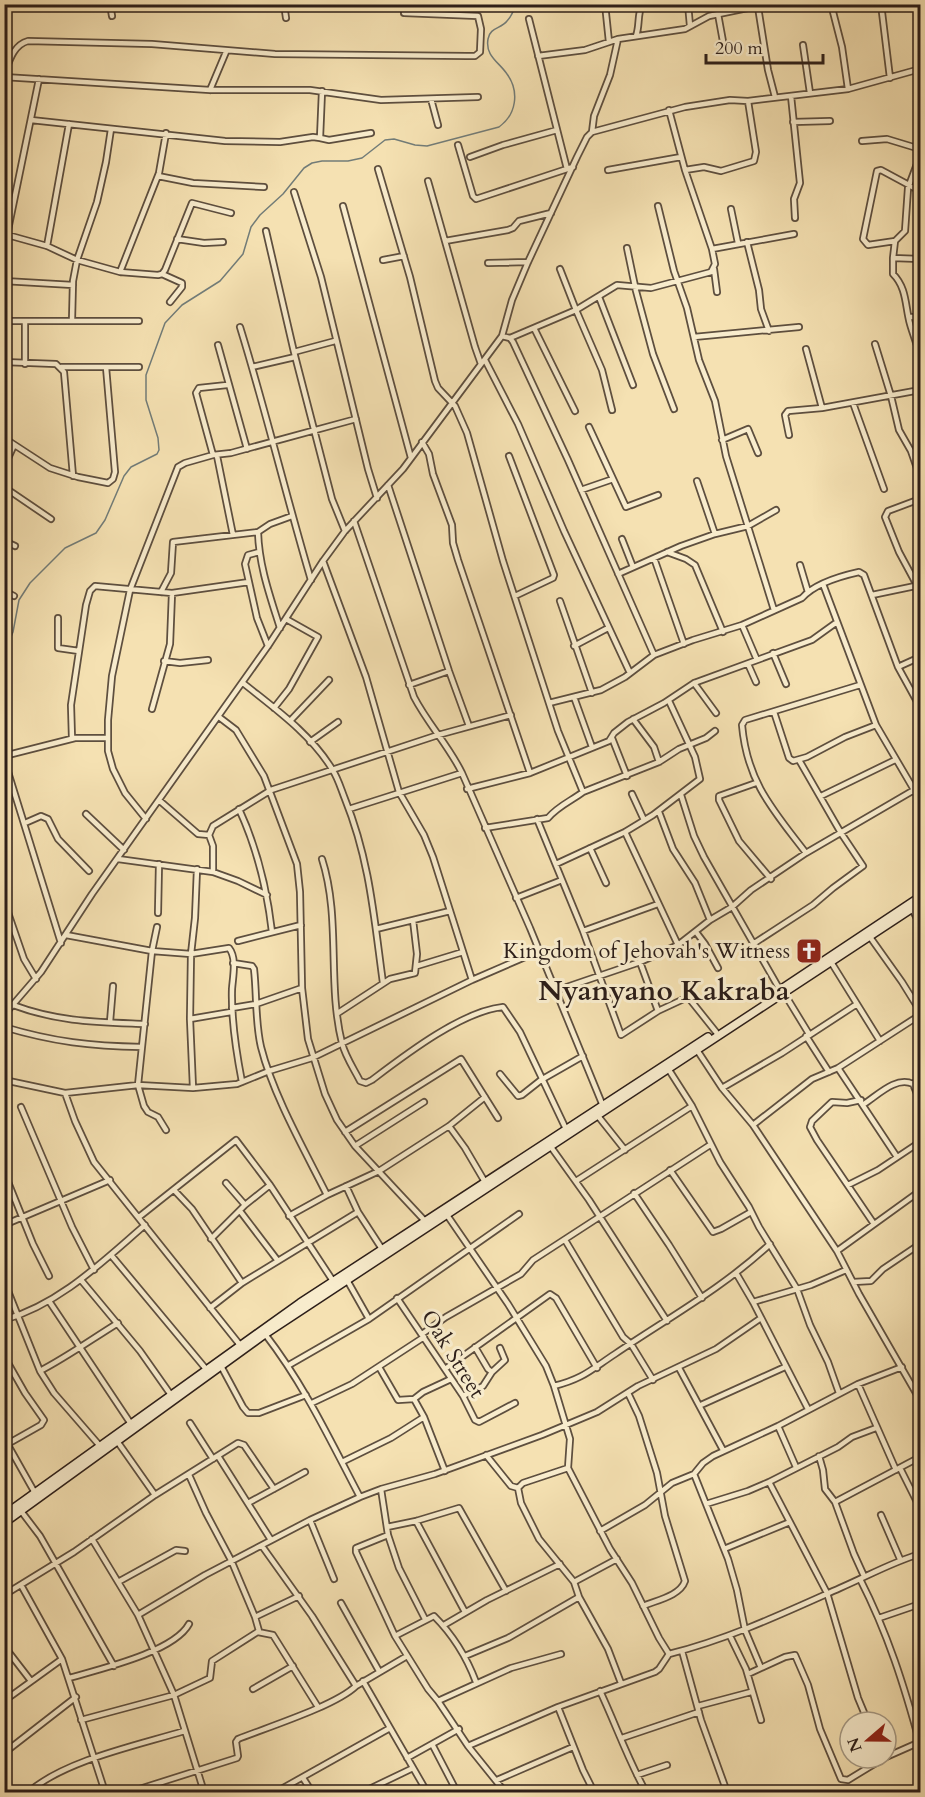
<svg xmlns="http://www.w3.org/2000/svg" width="925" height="1797" viewBox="0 0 925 1797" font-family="Cardo,serif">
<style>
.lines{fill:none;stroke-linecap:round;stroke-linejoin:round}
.stream{stroke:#727c78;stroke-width:1.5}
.street-casing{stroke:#5e4f3f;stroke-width:8}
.secondary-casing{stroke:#2c1e19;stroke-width:10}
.street{stroke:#f8eccd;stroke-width:4.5}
.secondary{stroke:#f8eccd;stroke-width:7}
.labels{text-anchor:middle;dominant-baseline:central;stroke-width:6;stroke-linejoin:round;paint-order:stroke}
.poi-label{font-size:22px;fill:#2c1e19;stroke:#f8eccd;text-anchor:end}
.street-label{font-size:22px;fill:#2c1e19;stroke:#f8eccd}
.district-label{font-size:28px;font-weight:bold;fill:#2c1e19;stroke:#f8eccd}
</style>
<rect width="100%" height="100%" fill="#f5e1b2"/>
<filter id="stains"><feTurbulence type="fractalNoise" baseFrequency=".00333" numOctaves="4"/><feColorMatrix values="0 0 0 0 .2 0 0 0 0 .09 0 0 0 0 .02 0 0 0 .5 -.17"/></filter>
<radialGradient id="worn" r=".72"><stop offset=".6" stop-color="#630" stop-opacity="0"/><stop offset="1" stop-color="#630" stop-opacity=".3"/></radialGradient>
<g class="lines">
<!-- stream -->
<path class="stream" d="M4 654 13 632 19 600 30 583 65 548 96 533 105 520 124 476 131 467 157 454 159 450 158 438 146 400V375L165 323 182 305 220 281 243 254 251 227 260 215 283 194 304 168 312 163 322 161H348L362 158 385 140 394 139 415 145 427 146 499 127C516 115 520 92 507 74 499 62 485 56 488 39 490 27 501 29 507 21 511 17 514 10 516 4"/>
<!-- street casing -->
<g class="street-casing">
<path id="street" d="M110 4 112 16
M152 4V7
M284 4 286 18
M327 4 328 8
M605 4 609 42
M688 4 690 26
M831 4 842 47 848 89
M881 4 890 78
M917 4 920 26
M758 7 768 70 775 97
M718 14 724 47
M529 19 567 169
M636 36C640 25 637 16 642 4
M803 45 810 93
M538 56 585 50 618 39 685 29 709 16 767 4
M4 75C9 62 13 45 28 41L152 44 275 54 467 56H475L480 52 481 29 478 16 404 13
M4 77 210 90H310L381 100 478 97
M210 90 226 52
M791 96 800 183 794 199 795 218
M431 99 438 125
M669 110 685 170 712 249
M31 120 225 141 280 142 313 137 320 138 322 91
M793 122 830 121
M592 132 594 116 610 75 618 39
M320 138 329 140 371 133
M862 141 887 139 920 149
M458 145 473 196 476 199 573 167
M470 157 503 145 557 130
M378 169 410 277 435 381 438 388 455 406 467 433 503 561 558 731 583 792
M608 170 681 157
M685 170 704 167 721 171 754 161 756 152 748 101
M158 176 193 183 264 187
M428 181 475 347 481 364
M294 192 321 277 368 469 377 498
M343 206 411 458
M658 206 674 271 687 308 699 360 715 401 726 456 774 610
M731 209 738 243
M266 231 294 352 332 499 345 531
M4 234 47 246 77 260 120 272 158 275 162 274 165 270 192 203 231 213
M7 235 39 79
M177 239 204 243 223 242
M445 241 508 230 513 228 519 221 551 213
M895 241 868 245 863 239 877 171 881 170 920 191
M747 242 759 290 761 309 769 331
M47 246 69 124
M627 248 636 291 653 354 674 409
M893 258 895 241 905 231 908 188 920 156
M920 259 893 258V274C907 288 905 306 910 324 913 335 918 346 920 357
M383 260 404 256
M488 263 528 262
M560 269 576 310 602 370 612 410
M714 269 717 292
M120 272 159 173 166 133
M162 274 182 283V287L170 302
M4 281 73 285
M599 297 633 385
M909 317H920
M72 320 73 281 77 260 97 202 106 162 111 129
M4 321H139
M25 321V364
M240 327C266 411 286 496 311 580
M534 328 575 411
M502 336 510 338 513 342 568 460 654 655
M694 337 799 327
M510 338 576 310 617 285 651 288 711 272 715 264 712 249 794 234
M875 344 891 396 899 430 911 451 920 477
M218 345 247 449
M806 349 822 408
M294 352 335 341
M485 360 518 424 564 531 630 673
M4 362 56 364 64 372 73 476
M61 367H139
M252 367 295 357
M227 385 199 388 196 393 213 455 231 453 356 419
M853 403 884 489
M589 427 626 507 658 495
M789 435 785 415 788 411 822 408 920 390
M4 438 50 468 78 477 108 483 113 479 115 472 106 367
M722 440 748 429 758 453
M422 442 429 454 433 474 452 525 453 543 458 560 530 773
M217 456 233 535
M509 456 554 575 553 578 515 596
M4 467 14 445
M697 481 715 534
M388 485 449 671 469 726
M4 487 51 519
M581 490 613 479
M920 499 888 511 885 517 899 552 920 591
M354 521 414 697C428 724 449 746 462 773L530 928 603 1106
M622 539 633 567
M4 541 15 546
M259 552 248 555 245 564 257 618 268 646
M667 552 686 559 695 565 723 632
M654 558 684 644
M323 561 366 677 399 792 424 835 433 857 472 980
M800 565 808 592
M618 574 681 546 715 534 748 526 776 510
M823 584 876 725 920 800
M4 591 14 596
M161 592 171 573 173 542 258 532
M872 595 920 585
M560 601 592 693
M58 618V648L79 651
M742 625 757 660
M280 628C270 596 259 566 258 532L270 524 292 516
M574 646 608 628
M773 653 786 684
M164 661 180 663 208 660
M748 664 756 682
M898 667 920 657
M243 683C274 708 311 734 332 769 338 778 341 789 345 799 370 861 374 918 383 983
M694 683 716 713
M409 685 449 671
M574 697 592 747
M549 703 601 690 625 677 654 655 693 640 742 625 802 598C815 583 841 576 859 572L864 575 898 667 920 707
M274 708 289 689 318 637 286 619
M152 709 170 644 172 593
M774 712 789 758 793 761 807 757 845 737 876 725
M219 717 236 730 264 776 297 864 300 892 302 988 308 1039 325 1094 337 1120 355 1146 425 1221
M633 719 654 747 659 762
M290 721 329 680
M612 738 627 776
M72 739 71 705 86 605 90 591 95 586 172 593 249 582
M310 742 338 722
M4 756 75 738H108
M4 759 61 943
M756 783 719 796V800L739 841 771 879
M467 789 530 773 609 741 614 733 628 722 664 703 694 683 812 640 837 622
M632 794 644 820
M681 795 694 836 704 857 780 990
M821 796 895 760
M160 801 198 834 209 835
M239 809C258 850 267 889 272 932
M349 809 462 773
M659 812 673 849 695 883 710 920
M86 814 124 850
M146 819 125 793 113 769 108 751V720L112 676 130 590 178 467 185 463 213 455
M537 819 583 931 621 1035 658 1011 688 997 716 1032
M25 823 41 816 48 819 58 839 89 871
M485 828 548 818C558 806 571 801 583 792L659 762 679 749 706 738 715 731
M625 832 678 945
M590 848 606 883
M806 853C773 810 747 782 742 725L745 720 860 685
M118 859 213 872 238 881 267 895
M322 859C341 918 327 983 342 1043 345 1056 354 1069 360 1081L366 1083 372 1080C405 1055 462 1011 503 1007L520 1032 566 1129
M556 864 625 832 653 815 700 779 695 757 669 701
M213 872V846L209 835 213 826 271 790 438 735 511 715
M516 898 562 880
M4 901 24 959 36 979
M912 909 920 924
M158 913 159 864
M157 927 152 951 138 1085 144 1106 148 1112 158 1117 166 1130
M376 929 450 911
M583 931 658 904
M696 932 705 944 718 968
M66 935 152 951 191 954 229 948C237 958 233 976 232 989 231 1020 236 1051 242 1082
M870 937 902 982 920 1011
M238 941 301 925
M753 944 813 905 833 888 863 866 841 833 799 760
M640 962 658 1011
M831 962 880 1041
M233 963 252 966 254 969C257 995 255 1022 261 1047 273 1095 305 1151 327 1195
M417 966 463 952
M555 991 640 962 678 945 710 920 732 907 751 890 806 853 914 790
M784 993 809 1034
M13 1005C58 1022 98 1022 145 1024
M232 1008 256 1004 302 988
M338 1013 390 979 415 973 417 954 413 920
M4 1015 41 972 92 894 268 646 323 561 345 531 403 469 502 336 512 300 528 262 577 157 587 137 592 132 685 107 730 100 748 101 848 89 920 69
M190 1019 231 1012
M110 1022 113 986
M4 1027C54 1042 91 1046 142 1047
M806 1036 829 1072
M697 1050 722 1088 753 1125 837 1251 859 1294 920 1400
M838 1068 897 1157
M669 1070 692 1106 720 1162 749 1207 759 1227 797 1289 810 1325 828 1362 839 1393
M500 1074 518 1096 522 1095 541 1080 583 1056
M920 1078 913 1084 920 1101
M4 1080 65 1093 138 1085 193 1088 237 1084 269 1071 312 1058 472 980 539 951
M193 1088 190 1019 191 954 195 918 197 869
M722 1088 782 1053 857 1004
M65 1093 75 1121 94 1162 240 1345
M861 1100 847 1103 832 1102 812 1121 810 1127 817 1140 874 1224
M864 1104C878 1095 896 1076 913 1084
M21 1107 72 1227 94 1270
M598 1116 625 1150
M753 1125 812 1079 838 1068 920 1015
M449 1126 465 1148 485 1182
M345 1132 461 1059 498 1118
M355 1146 424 1102
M551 1147 589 1200 667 1321
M670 1170 713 1232 721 1229 751 1212
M4 1172 33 1244 49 1276
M576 1181 692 1106
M226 1183 245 1205
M848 1185 878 1170 920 1142
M346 1186 358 1212 382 1249
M174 1190 192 1209 242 1283
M634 1193 669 1245 702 1298
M240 1211 278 1261
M447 1215 508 1304 546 1366 554 1386 570 1439 568 1468 610 1549 632 1583 659 1638 669 1654
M289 1216 327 1195 379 1171 449 1126 485 1097
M139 1217 236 1140 270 1185 333 1281
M4 1225 110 1180
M211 1239 245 1205 270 1185
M565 1240 623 1337 631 1344 653 1380
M837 1251 920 1191
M111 1255 206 1369
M736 1273 753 1302 808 1409
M81 1280 140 1351 171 1395
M347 1280 369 1319
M4 1281 40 1371 54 1393 100 1446
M853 1282 871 1281 883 1269 920 1244
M397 1298 463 1396 475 1420 479 1422 515 1403
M49 1301 131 1424
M753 1302 811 1285 846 1270
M210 1308 242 1283 358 1212
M4 1320C60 1304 102 1262 145 1225
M265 1334C305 1386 330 1440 360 1497
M422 1334 446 1317 521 1274 533 1260 710 1145
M475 1347 488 1369 492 1372
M4 1356 25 1393 44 1420 41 1425 4 1446
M289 1365 369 1319 519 1214
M221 1366 243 1407 248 1413H259L306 1395
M379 1367 398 1400 414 1399 424 1417 445 1471
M679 1368 723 1450
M445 1369 550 1294 556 1298 597 1368
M40 1371C67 1357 92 1339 118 1323
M858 1384 896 1470
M554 1386C583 1379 592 1369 615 1354 668 1318 723 1288 770 1244
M628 1393 639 1416 657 1473 665 1516 685 1581C680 1596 657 1600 643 1606
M463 1396 483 1386 492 1372 505 1360 500 1348
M414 1399 423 1392 451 1379
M312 1403 352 1384 424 1337
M701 1405 785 1367
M190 1423 213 1459
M778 1426 796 1467
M4 1438 35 1493
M117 1441 155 1495
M486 1455 511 1486 518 1488
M218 1456 271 1540
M819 1456 823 1470 825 1489 835 1502 854 1554 864 1576
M342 1462 391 1438 424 1417
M900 1468 920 1508
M694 1474 728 1559 737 1590 745 1630 761 1668
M769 1482 827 1593 858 1698 868 1722
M518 1488 521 1503 539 1539 574 1582 579 1597 608 1649 621 1683
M518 1488 523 1483 568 1468
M381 1489 388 1535 399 1568 425 1619
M835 1502 920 1457
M248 1503 305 1472
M706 1504 748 1491 769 1482 838 1447 852 1437 876 1428
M21 1511 40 1536 114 1666
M881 1515 900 1559
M310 1520 334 1579
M416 1521 465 1612
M387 1527 416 1521 459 1508 506 1591
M600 1531 645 1505 672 1483 694 1474 703 1463 713 1456 778 1426 858 1384 902 1367
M388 1535 356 1548V1552L395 1636 428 1689 438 1701 468 1746 505 1792
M92 1539 138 1615 174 1695 204 1792
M262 1546 312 1616 356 1686 407 1656
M724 1549 790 1522
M860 1579C888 1634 904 1685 920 1744
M118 1582 176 1550 185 1551
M574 1582 617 1559
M21 1585 62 1659 105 1792
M4 1595 74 1552 155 1495 238 1443 244 1445 274 1489
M341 1603 379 1671
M138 1615 205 1575 310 1520 360 1497 381 1489 435 1474 542 1435 597 1412 638 1386 716 1349 761 1318
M255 1617 299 1596
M879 1618 920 1604
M444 1625 487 1600 560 1564
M258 1632 273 1635 318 1707
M395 1636 434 1616C453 1635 467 1658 476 1682
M730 1636 746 1669 761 1720
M4 1646 31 1681
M682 1651 701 1720 727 1792
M465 1656 508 1638 579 1597
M748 1674 785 1657 795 1655 808 1685 820 1729 841 1779 848 1780 884 1758
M69 1678C100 1669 174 1652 189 1624
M363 1681 427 1792
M253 1689 293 1666
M600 1691C616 1725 628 1760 646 1792
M4 1701 62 1659
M438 1701 511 1668 561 1654
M698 1706 751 1692
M558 1707 583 1770 594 1792
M81 1720 174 1695 210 1678 212 1661 259 1631 255 1617 231 1560 206 1513 189 1475
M622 1738 699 1712
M432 1744 457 1792
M468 1746 558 1707 655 1672 659 1669 669 1654C729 1639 784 1613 840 1588 868 1576 892 1562 920 1554
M4 1753 76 1697
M886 1757 920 1742
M407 1758 459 1729
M637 1775 667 1765
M303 1778 312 1792
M497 1780 573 1747
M4 1782 13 1792
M30 1791C66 1760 139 1745 184 1731
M130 1792 237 1758 238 1756 236 1742 238 1739C268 1727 335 1706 356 1686
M276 1792 390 1728
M363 1792 413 1768
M580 1792 590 1787"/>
</g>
<!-- secondary casing -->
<g class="secondary-casing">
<path id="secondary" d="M765 1000 920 897
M4 1515 300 1303 708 1037
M4 1523 265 1334 920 903"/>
</g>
<!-- street -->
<use href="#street" class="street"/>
<!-- secondary -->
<use href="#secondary" class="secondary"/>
</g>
<!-- icons -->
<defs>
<g id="church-square" transform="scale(1.35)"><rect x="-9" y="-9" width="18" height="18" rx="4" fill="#8f2418" stroke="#f8eccd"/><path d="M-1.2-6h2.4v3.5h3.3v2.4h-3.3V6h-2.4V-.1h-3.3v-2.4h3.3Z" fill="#fff"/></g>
</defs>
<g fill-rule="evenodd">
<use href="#church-square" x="809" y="951"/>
</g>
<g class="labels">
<!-- poi labels -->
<g class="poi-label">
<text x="790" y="951">Kingdom of Jehovah's Witness</text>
</g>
<!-- street labels -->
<g class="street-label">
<text transform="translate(453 1354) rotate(58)">Oak Street</text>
</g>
<!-- district labels -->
<g class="district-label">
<text x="664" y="991">Nyanyano Kakraba</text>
</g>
</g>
<!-- margin -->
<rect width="925" height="1797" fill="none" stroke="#f5e1b2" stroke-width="24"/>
<rect x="6" y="6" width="913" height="1785" fill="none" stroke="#2c1e19" stroke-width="3"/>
<rect x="12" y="12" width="901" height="1773" fill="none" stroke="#2c1e19" stroke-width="1.5"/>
<!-- north arrow -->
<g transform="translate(868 1740) rotate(250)"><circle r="28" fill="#f8eccd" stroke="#a69a85" stroke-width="1.5"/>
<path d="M0-4.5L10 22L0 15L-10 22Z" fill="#8f2418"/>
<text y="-9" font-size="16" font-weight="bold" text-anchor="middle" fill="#2c1e19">N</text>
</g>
<!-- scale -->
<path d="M706 54v9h117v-9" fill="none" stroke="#2c1e19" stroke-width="3"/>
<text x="715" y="54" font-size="18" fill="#2c1e19" stroke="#f8eccd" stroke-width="4.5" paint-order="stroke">200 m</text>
<rect width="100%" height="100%" filter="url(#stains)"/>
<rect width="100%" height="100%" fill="url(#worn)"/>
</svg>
